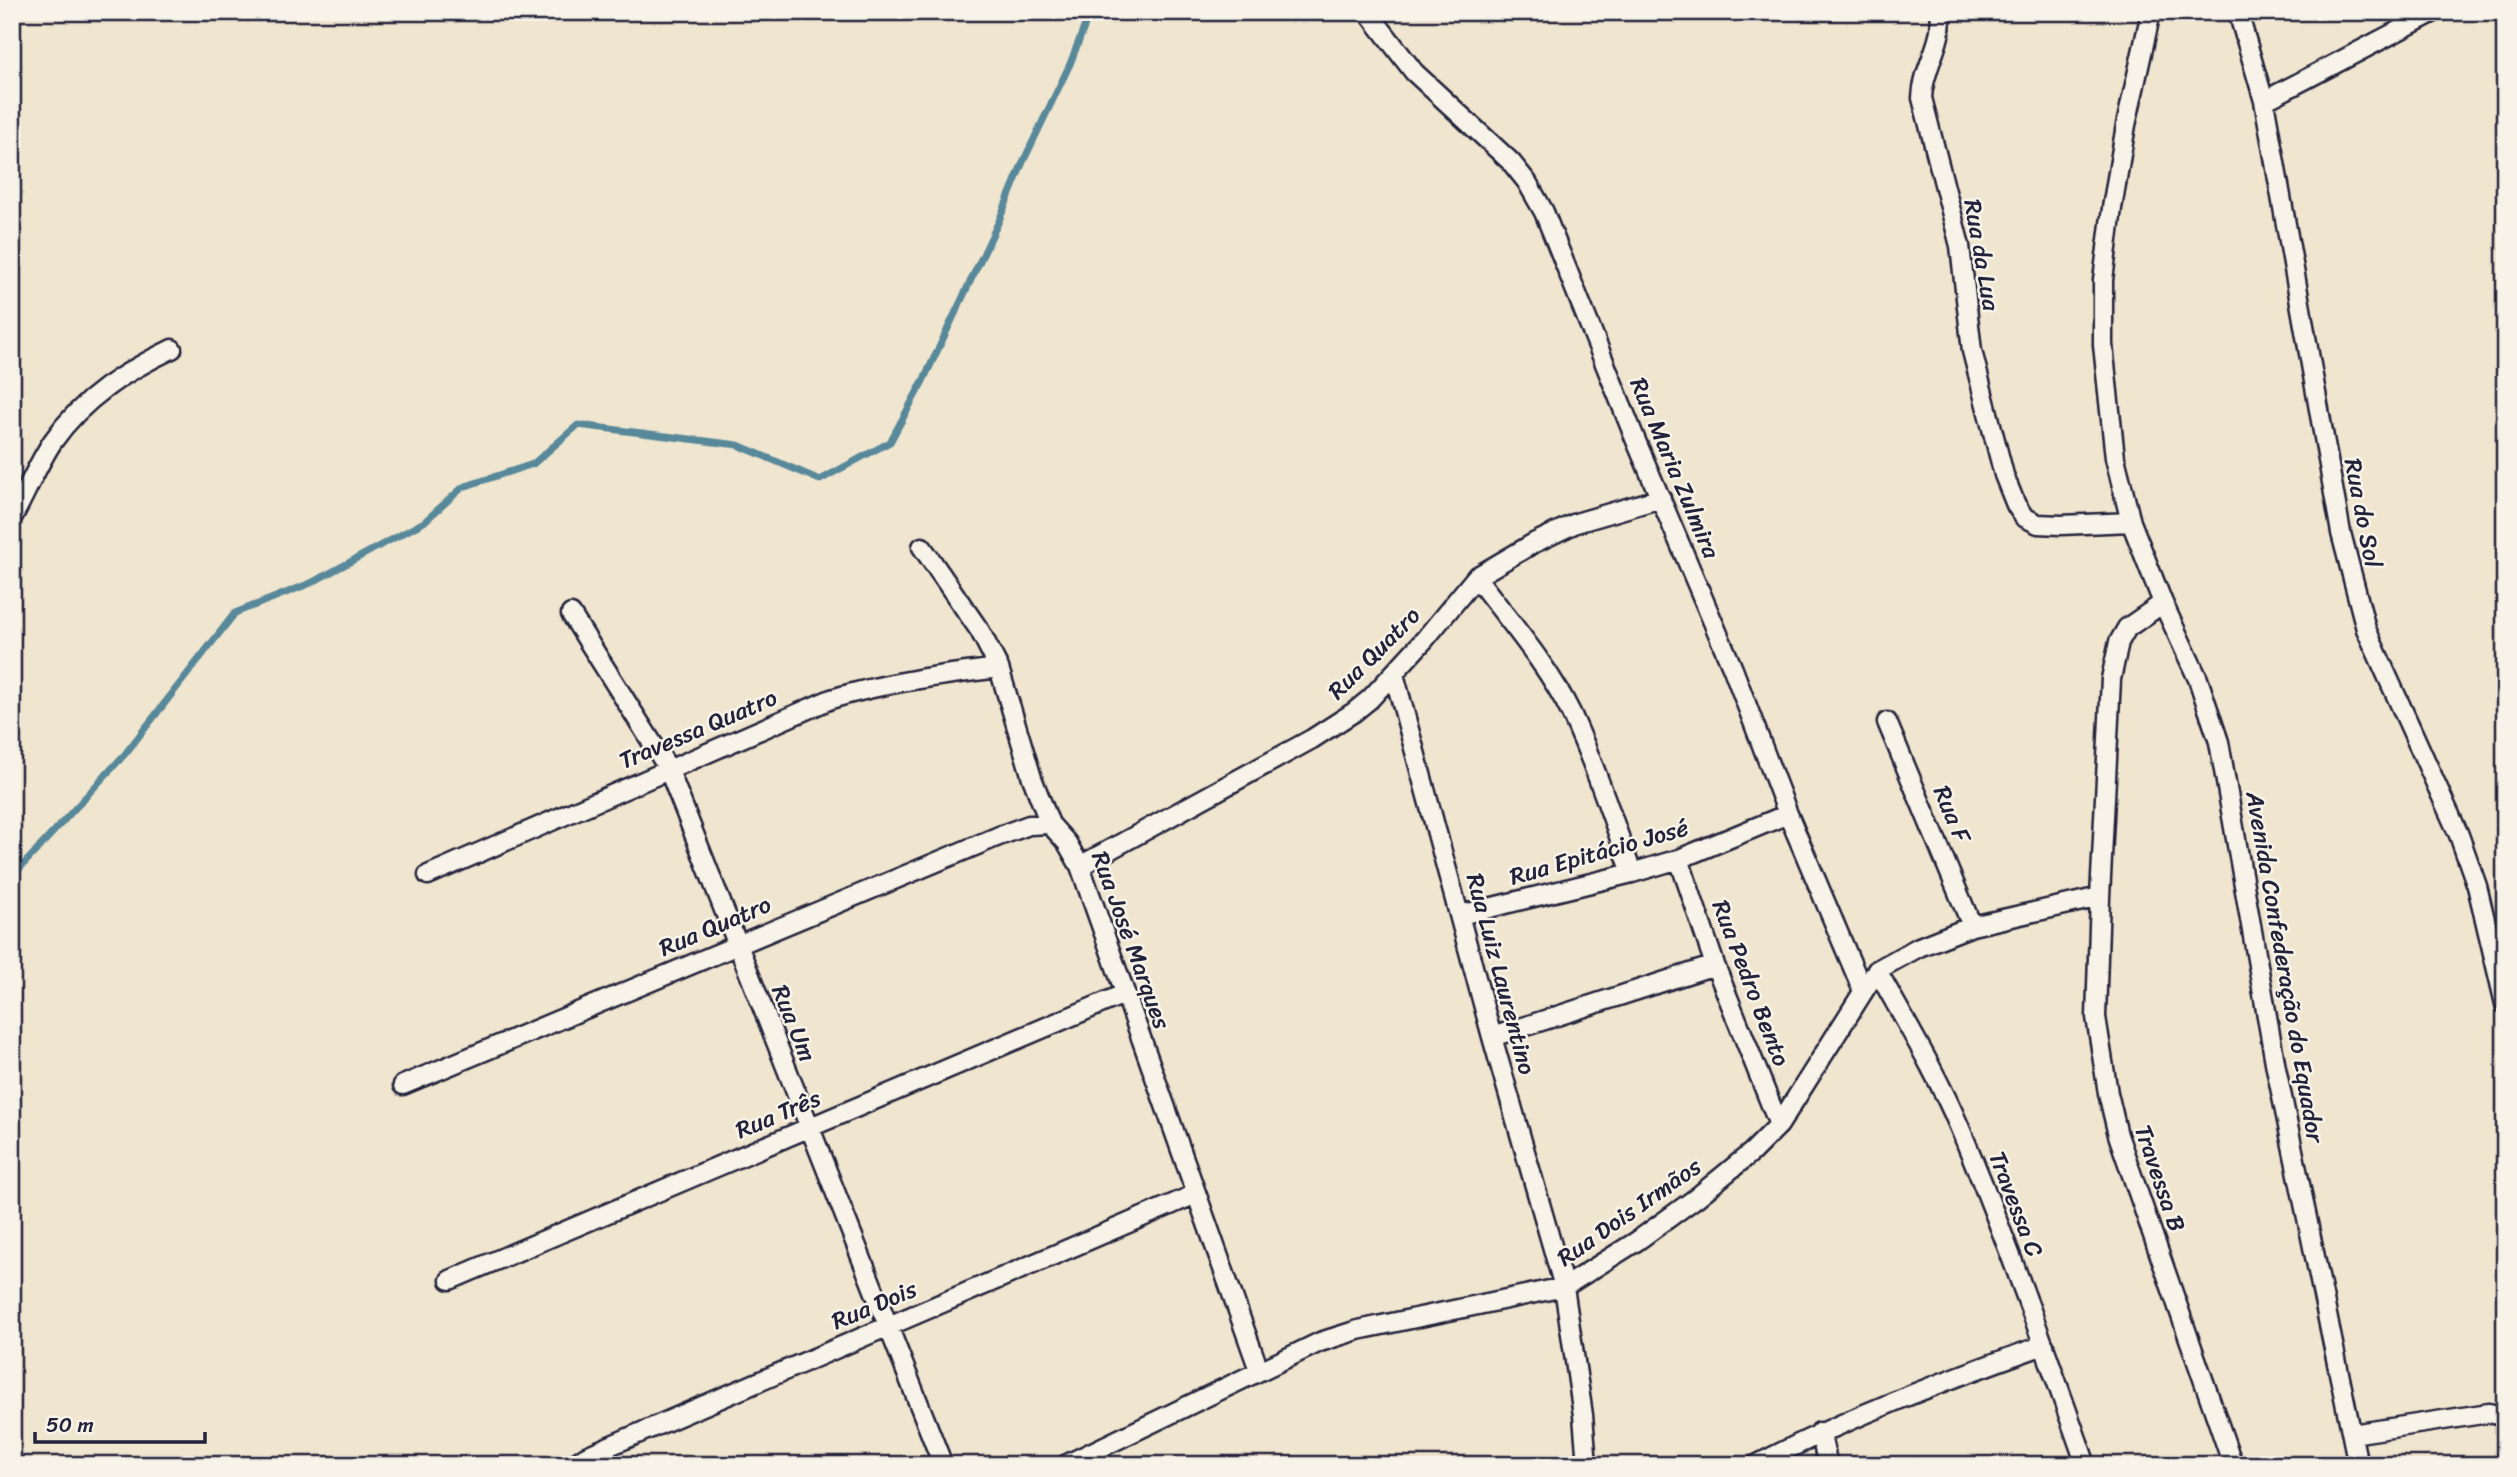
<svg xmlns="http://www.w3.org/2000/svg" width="2517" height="1477" viewBox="0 0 2517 1477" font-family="Sriracha,sans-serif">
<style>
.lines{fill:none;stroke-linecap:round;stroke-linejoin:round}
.stream{stroke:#59899a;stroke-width:7}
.street-casing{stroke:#22223b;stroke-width:23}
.street{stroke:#f7f3e8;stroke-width:18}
.labels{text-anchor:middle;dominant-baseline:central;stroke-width:5;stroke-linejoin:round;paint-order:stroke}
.street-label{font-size:24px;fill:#22223b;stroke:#f7f3e8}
</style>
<rect width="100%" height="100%" fill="#f0e5cf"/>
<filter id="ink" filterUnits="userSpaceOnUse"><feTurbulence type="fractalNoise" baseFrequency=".0143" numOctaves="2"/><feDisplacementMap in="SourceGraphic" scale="14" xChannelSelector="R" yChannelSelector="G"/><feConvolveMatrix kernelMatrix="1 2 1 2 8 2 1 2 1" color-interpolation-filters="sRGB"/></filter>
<g filter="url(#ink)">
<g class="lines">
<!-- stream -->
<path class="stream" d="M12 877 125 754 235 613 311 583 424 522 463 487 533 464 578 425 738 445 820 480 890 442 923 381 998 223 1023 162 1070 64 1090 12"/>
<!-- street casing -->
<g class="street-casing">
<path id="street" d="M1368 12 1414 72 1511 162 1527 182 1544 212 1636 441 1733 669 1788 814 1863 991
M1940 12C1945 42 1923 66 1922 98L1960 246 1972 351 2004 475 2016 505 2024 517 2038 524 2061 525 2131 522
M2151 12 2126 125 2112 208 2103 280V345L2115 458 2131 522 2163 603 2198 679 2219 742 2276 1068 2358 1465
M2238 12 2264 101 2341 533 2366 629 2459 835 2477 886 2505 1004
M2264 101 2434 12
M12 518C26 493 37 465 53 441 83 398 126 371 172 349
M922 547 980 631 999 668 1032 778 1050 824 1067 843 1080 866 1259 1370
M1476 577C1509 621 1547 664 1571 713 1595 765 1613 820 1632 873
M2163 603 2127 628 2119 642 2111 679 2100 897 2096 1017 2108 1093 2118 1135 2233 1465
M571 614 668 768 943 1465
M1394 674 1492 1037 1564 1287 1583 1415 1587 1465
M1887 722 1972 926
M1679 859 1715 965 1779 1125
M1080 866 1312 739 1354 712 1370 699 1425 639 1476 577 1534 543 1576 523 1661 498
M428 875 831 699C887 682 942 675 999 668
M1460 915 1632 873 1679 859 1788 814
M1877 970C1905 1021 1936 1072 1959 1126 2006 1237 2046 1351 2086 1465
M1492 1037 1715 965
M403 1085 999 836 1029 825 1050 824
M450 1280 1124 994
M1820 1432 1828 1465
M2352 1434 2489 1413 2498 1415 2505 1419
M573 1465 586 1456 1196 1194
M1065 1465 1320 1342 1358 1330 1564 1287 1637 1241 1696 1198 1752 1152 1779 1125 1877 970 1919 947 1972 926 2100 897
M1756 1465C1849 1417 1945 1380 2044 1345"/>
</g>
<!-- street -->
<use href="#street" class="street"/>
</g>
</g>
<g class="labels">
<!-- street labels -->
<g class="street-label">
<text transform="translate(1982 255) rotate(80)">Rua da Lua</text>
<text transform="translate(1675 468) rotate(67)">Rua Maria Zulmira</text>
<text transform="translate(2363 513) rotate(79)">Rua do Sol</text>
<text transform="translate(1374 653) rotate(-45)">Rua Quatro</text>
<text transform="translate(698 729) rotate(-23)">Travessa Quatro</text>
<text transform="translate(1952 814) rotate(67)">Rua F</text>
<text transform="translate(1599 852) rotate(-16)">Rua Epitácio José</text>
<text transform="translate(715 926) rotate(-23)">Rua Quatro</text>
<text transform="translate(1131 940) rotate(70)">Rua José Marques</text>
<text transform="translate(2285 967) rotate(80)">Avenida Confederação do Equador</text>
<text transform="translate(1501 974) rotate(75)">Rua Luiz Laurentino</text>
<text transform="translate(1751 983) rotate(69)">Rua Pedro Bento</text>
<text transform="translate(794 1023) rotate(68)">Rua Um</text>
<text transform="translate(778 1114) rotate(-23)">Rua Três</text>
<text transform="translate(2160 1178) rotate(71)">Travessa B</text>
<text transform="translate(2016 1204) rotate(69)">Travessa C</text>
<text transform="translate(1629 1212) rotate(-35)">Rua Dois Irmãos</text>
<text transform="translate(874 1305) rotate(-23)">Rua Dois</text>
</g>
</g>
<!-- margin -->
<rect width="2517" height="1477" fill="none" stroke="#f7f3e8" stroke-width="42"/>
<rect x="21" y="21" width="2475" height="1435" fill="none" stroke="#22223b" stroke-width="2.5" filter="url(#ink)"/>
<!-- scale -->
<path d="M35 1432v10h170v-10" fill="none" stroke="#22223b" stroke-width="3.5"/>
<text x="46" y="1432" font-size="21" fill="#22223b" stroke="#f7f3e8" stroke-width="5" paint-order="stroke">50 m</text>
</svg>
